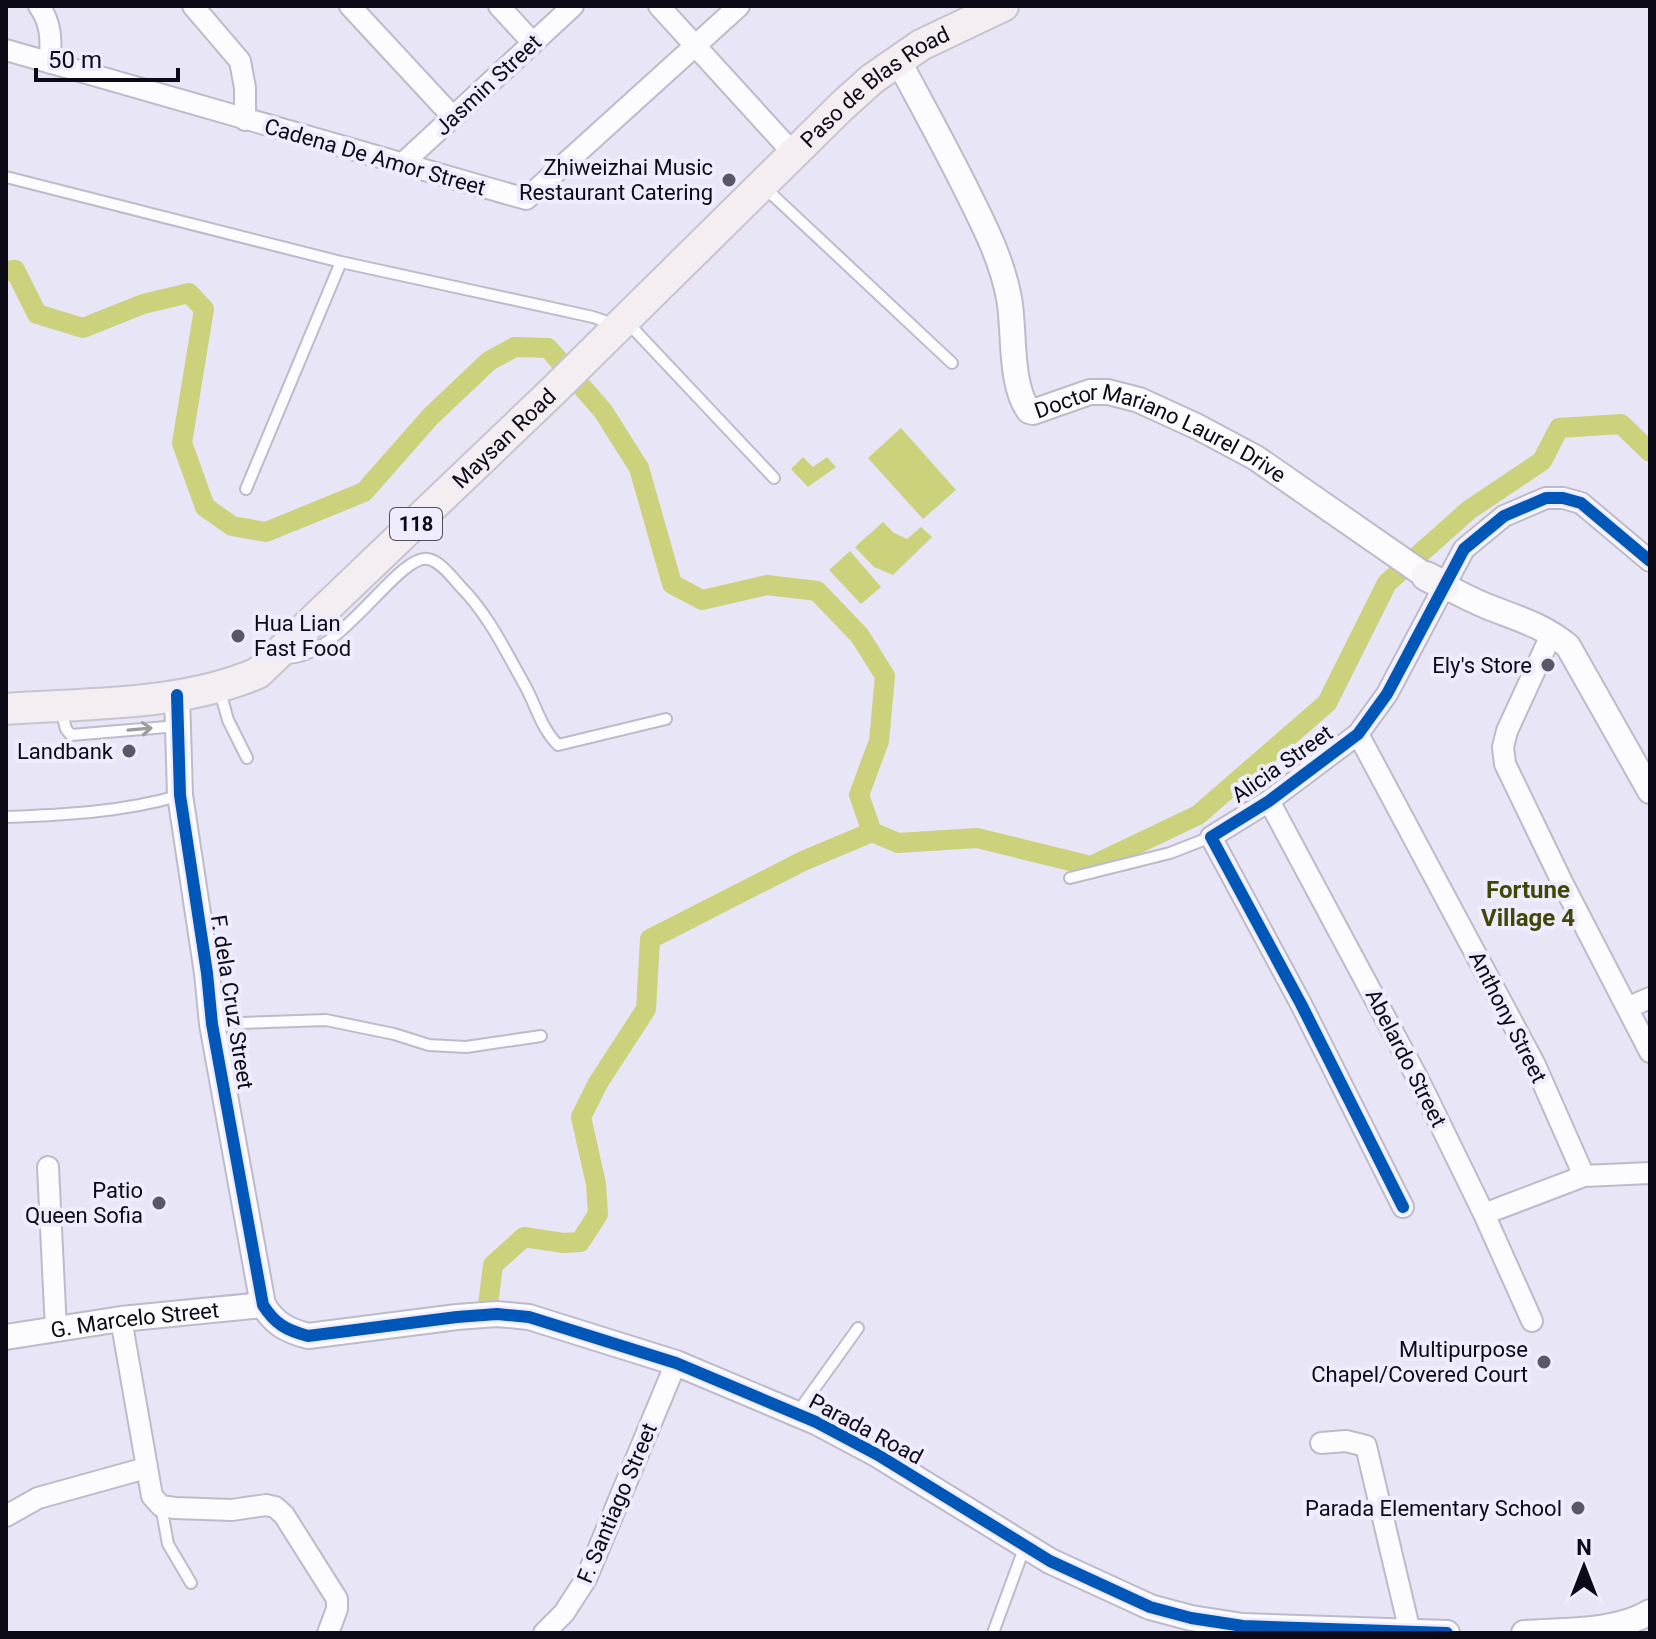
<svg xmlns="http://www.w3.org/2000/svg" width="1656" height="1639" viewBox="0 0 1656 1639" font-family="Roboto,sans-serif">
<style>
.water{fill:#ccd17c}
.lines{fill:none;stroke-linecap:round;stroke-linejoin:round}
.canal{stroke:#ccd17c;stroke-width:20}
.service-casing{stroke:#bdbbca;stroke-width:14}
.minor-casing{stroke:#bdbbca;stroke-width:24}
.tertiary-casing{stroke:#bdbbca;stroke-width:28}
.secondary-casing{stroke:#bdbbca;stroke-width:32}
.primary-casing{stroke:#c7c4ce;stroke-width:34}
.service{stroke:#fcfbfe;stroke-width:10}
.minor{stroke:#fcfbfe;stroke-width:20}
.tertiary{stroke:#fcfbfe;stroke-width:24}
.secondary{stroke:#f7f4f8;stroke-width:28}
.primary{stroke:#f4edf2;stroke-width:30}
.cycleway-casing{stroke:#efecfe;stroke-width:17}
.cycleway{stroke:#0057b8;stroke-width:12}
.oneway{stroke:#9c9ba2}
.poi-dot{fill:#5a5766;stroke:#efecfe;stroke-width:3}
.labels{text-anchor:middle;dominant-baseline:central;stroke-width:8;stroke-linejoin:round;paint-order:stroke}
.shield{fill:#efecfe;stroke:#514e5d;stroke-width:2}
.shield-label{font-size:20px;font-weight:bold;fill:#0d0a18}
.street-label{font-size:22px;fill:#0d0a18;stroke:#efecfe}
.poi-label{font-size:22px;fill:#0d0a18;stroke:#efecfe;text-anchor:end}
.neighbourhood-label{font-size:24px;font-weight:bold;fill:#424607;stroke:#efecfe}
</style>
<rect width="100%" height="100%" fill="#e8e5f7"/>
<!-- water -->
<path class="water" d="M901 428 956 490 923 519 868 458Z
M803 457 813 467 827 457 836 467 808 487 791 469Z
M883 522 894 533 907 539 921 527 932 537 893 575 874 567 855 547Z
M850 551 881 587 861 604 829 570Z"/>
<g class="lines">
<!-- canal -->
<path class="canal" d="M6 271 15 270 37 314 83 328 143 304 189 293 204 309 182 443 205 507 232 526 266 532 364 492 430 417 489 361 515 347 548 348 603 411 639 468 672 584 702 600 767 585 817 591 860 636 885 676 879 741 859 795 872 832 898 843 977 838 1091 866 1198 815 1327 703 1387 583 1469 510 1542 461 1559 428 1621 424 1650 452
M488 1305 493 1265 524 1237 563 1243 580 1242 598 1214 596 1184 581 1117 598 1083 646 1009 650 939 803 861 872 832"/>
<!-- service casing -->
<g class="service-casing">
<path id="service" d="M6 177 341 262 593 317 613 324
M763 186 952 363
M627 322 774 478
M246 489 341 262
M281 657C335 667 397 553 428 559 440 561 452 577 460 586 487 613 504 648 523 682 536 704 540 727 558 745L666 719
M219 688 228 720 247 758
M61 710 66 729 71 735 178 726
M6 817C64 815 122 812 178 796
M1070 878 1170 853 1211 837
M212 1024 326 1020 394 1034 429 1045 466 1047 541 1036
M797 1413 858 1328
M161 1506 168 1544 191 1583
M993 1633 1025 1546"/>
</g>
<!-- minor casing -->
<g class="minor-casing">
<path id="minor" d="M39 6C52 24 51 41 50 63
M193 6 240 61 245 88V120
M350 6 453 117
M499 6 533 43
M659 6 793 153
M6 50 526 199 739 6
M402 164 573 6
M1552 633 1507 731 1503 747 1505 764 1563 884 1650 1052
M1358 734 1535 1065 1584 1176
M1269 801 1418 1079 1484 1214 1532 1321
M1629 1007 1650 998
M48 1167 56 1330
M1403 1207 1301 1004 1211 837 1269 801 1358 734 1387 694 1464 549 1504 516 1546 498H1563L1581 503 1650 561
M1484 1214 1584 1176 1650 1173
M121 1319 152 1496 161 1506 175 1508 232 1510 266 1505 275 1507 284 1515 337 1599V1609L328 1633
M1321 1443 1346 1441 1366 1446 1410 1632
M6 1516 38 1498 146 1468
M544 1633 564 1613 586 1579 676 1363"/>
</g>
<!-- tertiary casing -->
<g class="tertiary-casing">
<g id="tertiary">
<path id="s1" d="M898 60C922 105 947 150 969 195 986 229 1002 261 1009 298 1015 330 1009 384 1029 411L1033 412 1090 392H1108L1139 400 1198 427 1256 458 1426 576"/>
<path d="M1445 586C1458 593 1472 600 1486 606 1516 618 1543 625 1568 646L1650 791"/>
<path d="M177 695 180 795 207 973 212 1024 263 1305C275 1324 286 1330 308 1336L457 1317 497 1314 529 1317 676 1363 816 1422 878 1455 1050 1561 1150 1607 1191 1618 1243 1626 1447 1633"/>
<path id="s2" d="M6 1337 121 1319 263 1305"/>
<path d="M1524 1633C1564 1630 1615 1633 1650 1612"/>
</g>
</g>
<!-- secondary casing -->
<g class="secondary-casing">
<path id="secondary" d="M1426 576 1445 586"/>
</g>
<!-- primary casing -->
<g class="primary-casing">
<g id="primary">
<path id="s3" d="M6 709C89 703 181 706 258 673L552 392 842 106 872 79 921 45 1003 6"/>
</g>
</g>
<!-- service -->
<use href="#service" class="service"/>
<!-- minor -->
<use href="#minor" class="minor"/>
<!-- tertiary -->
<use href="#tertiary" class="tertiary"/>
<!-- secondary -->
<use href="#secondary" class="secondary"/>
<!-- primary -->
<use href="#primary" class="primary"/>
<!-- cycleway casing -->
<g class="cycleway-casing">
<path id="cycleway" d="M177 695 180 795 207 973 212 1024 263 1305C275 1324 286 1330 308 1336L457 1317 497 1314 529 1317 676 1363 816 1422 878 1455 1050 1561 1150 1607 1191 1618 1243 1626 1447 1633
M1403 1207 1301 1004 1211 837 1269 801 1358 734 1387 694 1464 549 1504 516 1546 498H1563L1581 503 1650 561"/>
</g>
<!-- cycleway -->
<use href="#cycleway" class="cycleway"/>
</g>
<!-- one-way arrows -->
<defs><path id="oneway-shaft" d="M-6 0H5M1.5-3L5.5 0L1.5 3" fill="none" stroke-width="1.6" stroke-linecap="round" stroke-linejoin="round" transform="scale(2)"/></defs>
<use class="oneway" href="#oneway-shaft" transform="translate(140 729) rotate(-5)"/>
<!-- markers -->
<g class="poi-dot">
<circle cx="729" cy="180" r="8"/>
<circle cx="238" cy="636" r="8"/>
<circle cx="1548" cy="665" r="8"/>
<circle cx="129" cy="751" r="8"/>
<circle cx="159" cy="1203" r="8"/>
<circle cx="1544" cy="1362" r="8"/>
<circle cx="1578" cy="1508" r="8"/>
</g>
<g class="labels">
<!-- shield labels -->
<rect class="shield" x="390" y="508" width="52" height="32" rx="6"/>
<g class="shield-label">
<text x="416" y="524">118</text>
</g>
<!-- street labels -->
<g class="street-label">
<text transform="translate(488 85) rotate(-43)">Jasmin Street</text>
<text stroke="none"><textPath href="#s3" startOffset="1108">Paso de Blas Road</textPath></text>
<text transform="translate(375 157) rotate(16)">Cadena De Amor Street</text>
<text stroke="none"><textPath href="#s3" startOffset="596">Maysan Road</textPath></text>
<text stroke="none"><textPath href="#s1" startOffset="522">Doctor Mariano Laurel Drive</textPath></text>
<text transform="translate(1282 764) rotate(-35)">Alicia Street</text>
<text transform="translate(232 1002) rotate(81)">F. dela Cruz Street</text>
<text transform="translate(1508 1017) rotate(63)">Anthony Street</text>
<text transform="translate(1406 1058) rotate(63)">Abelardo Street</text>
<text stroke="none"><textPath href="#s2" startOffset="130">G. Marcelo Street</textPath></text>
<text transform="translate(866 1429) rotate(28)">Parada Road</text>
<text transform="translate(617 1503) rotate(-67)">F. Santiago Street</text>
</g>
<!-- poi labels -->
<g class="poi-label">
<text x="713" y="167">Zhiweizhai Music<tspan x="713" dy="25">Restaurant Catering</tspan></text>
<text x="254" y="623" text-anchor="start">Hua Lian<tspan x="254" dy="25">Fast Food</tspan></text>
<text x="1532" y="665">Ely's Store</text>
<text x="113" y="751">Landbank</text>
<text x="143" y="1190">Patio<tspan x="143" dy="25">Queen Sofia</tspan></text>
<text x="1528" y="1349">Multipurpose<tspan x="1528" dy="25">Chapel/Covered Court</tspan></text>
<text x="1562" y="1508">Parada Elementary School</text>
</g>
<!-- neighbourhood labels -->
<g class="neighbourhood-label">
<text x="1528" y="890">Fortune<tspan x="1528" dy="28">Village 4</tspan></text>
</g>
</g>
<!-- border -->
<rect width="1656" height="1639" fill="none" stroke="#0d0a18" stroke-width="16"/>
<!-- north arrow -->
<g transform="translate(1584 1567)" stroke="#efecfe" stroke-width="6" paint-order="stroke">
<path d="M0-6L14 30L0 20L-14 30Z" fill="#0d0a18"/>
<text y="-12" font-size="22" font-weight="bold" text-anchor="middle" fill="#0d0a18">N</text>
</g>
<!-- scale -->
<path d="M36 68v12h142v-12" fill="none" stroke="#0d0a18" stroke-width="4"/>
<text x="48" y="68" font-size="24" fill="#0d0a18" stroke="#efecfe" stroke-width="6" paint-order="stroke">50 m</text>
</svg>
